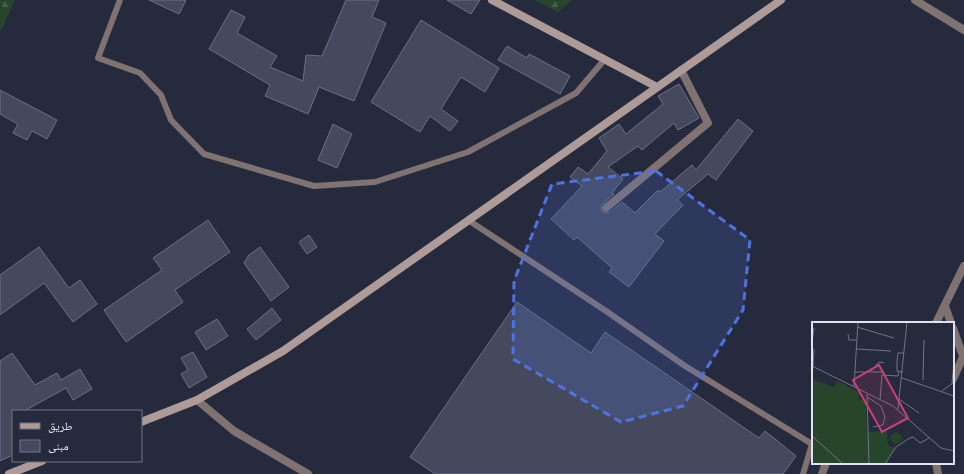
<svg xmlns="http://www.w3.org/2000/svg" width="964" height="474" viewBox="0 0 964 474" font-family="'DM Sans','Noto Naskh Arabic',sans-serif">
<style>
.forest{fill:url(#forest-firs)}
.building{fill:#44495e;stroke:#6a7086}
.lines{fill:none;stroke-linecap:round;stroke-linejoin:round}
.service{stroke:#7f7271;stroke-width:6}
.minor{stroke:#7f7271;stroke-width:8}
.tertiary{stroke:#7f7271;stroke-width:8}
.secondary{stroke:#ae9b98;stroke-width:8}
.marked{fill:#4e73de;fill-opacity:0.2;stroke:#4e73de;stroke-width:3;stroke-dasharray:8 5;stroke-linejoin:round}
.inset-road{fill:none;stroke:#707484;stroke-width:1}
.view{fill:#c84079;fill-opacity:0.15;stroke:#c84079;stroke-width:2}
.inset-edge{fill:none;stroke:#dfe2ef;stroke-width:2}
</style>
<defs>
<pattern id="forest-firs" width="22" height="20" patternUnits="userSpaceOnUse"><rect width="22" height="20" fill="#26452a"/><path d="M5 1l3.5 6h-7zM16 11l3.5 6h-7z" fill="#456049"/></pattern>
</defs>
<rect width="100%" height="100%" fill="#262a3d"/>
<!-- forest -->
<path class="forest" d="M0 0H15L0 32Z
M535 0H572L558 12Z"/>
<!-- building -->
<path class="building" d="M149 0H186L179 14Z
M346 0H379L372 17 386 23 354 101 319 87 308 114 265 96 270 85 209 49 231 10 245 17 237 33 277 56 270 67 303 81 306 55 322 56Z
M447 0H480L471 14Z
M421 20 499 68 485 92 461 77 441 109 458 121 450 131 430 116 420 132 371 102Z
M507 46 527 58 529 54 570 76 560 94 498 60Z
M679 84 699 118 678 130 674 123 642 150 638 146 608 167 623 179 612 193 614 194 601 206V209L604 213 610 212 622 202 635 213 658 190 660 192 692 165 696 170 738 119 753 131 716 180 708 174 677 200 683 205 655 234 664 241 629 287 609 272 612 268 577 237 574 240 551 219 582 186 570 177 578 167 588 174 607 151 599 138 619 124 626 134 663 104 658 96Z
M0 90 57 120 47 139 32 131 27 140 13 133 18 124 0 114Z
M333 124 352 134 337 168 318 160Z
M208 220 230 252 175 290 183 302 126 342 104 310 162 270 153 258Z
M309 235 317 247 307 254 299 242Z
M39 247 69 288 80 280 97 304 73 322 44 283 0 315V275Z
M260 247 289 287 271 301 244 263 249 255Z
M517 302 591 353 605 332 759 438 765 431 796 456 783 474H435L410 457Z
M272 308 281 320 256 340 247 329Z
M217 319 228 336 206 350 195 332Z
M193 352 207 377 189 388 181 374 188 370 181 358Z
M12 353 35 385 57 373 61 380 80 369 92 389 73 400 66 388 24 411H13V455L0 461V361Z"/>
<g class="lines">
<!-- service -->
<path class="service" d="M120 0 98 58 140 73 161 95 171 120 204 154 314 186 375 182 468 152 576 93 605 59
M468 220 606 311 685 366 812 444 803 474"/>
<!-- minor -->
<path class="minor" d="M915 0 964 30
M606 208 708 123 681 70
M945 306 951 323
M936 323 964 266
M953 328 964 359
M953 379 963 357
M936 463 938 474
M822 474 826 463"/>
<!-- tertiary -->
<path class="tertiary" d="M197 400 234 431 308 474"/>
<!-- secondary -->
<path class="secondary" d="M492 0 657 87
M141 422 197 400 283 351 781 0
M9 474 42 461"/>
</g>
<!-- marked area -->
<path class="marked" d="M656 171 750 240 743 310 683 406 621 422 513 359 514 281 552 184Z"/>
<!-- overview -->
<g transform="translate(812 322)">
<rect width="142" height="142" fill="#262a3d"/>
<path d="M78.5 116a5.5 5.5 0 1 1 11 0a5.5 5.5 0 1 1-11 0Z" fill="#26452a"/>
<path d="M0 57 21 65 26 59 48 71 46 77 54 79 55 110 75 109 76 123 83 126 73 142H0Z" fill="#26452a"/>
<path class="inset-road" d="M45 5 82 16M36 12 37 18H44M0 20 2 6M44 27 79 29M0 44 81 84 129 126 142 129M1 45 2 27M59 49 67 40 72 41M43 50H72M91 50 85 49V40L86 31H92M90 56 142 74M111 58 112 18M140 62 142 39M42 64 46 0M130 69 142 60M55 72 57 142M55 75 69 84 73 95 71 103 61 105M87 77 107 91M68 78 70 53 86 54 87 50M86 87 95 0M0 114 31 142M73 142 84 125 96 117 101 115 108 121 117 116"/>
<path class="view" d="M67 43 96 96 70 110 41 58Z"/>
<rect width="142" height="142" class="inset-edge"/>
</g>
<!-- legend -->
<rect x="12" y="410" width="130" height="52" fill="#262a3d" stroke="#707484"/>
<rect x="20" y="423" width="20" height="6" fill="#ae9b98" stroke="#707484"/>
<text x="48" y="430" font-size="12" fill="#dfe2ef">طريق</text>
<rect x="20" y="440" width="20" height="12" fill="#44495e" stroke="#707484"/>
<text x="48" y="450" font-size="12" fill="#dfe2ef">مبنى</text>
</svg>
